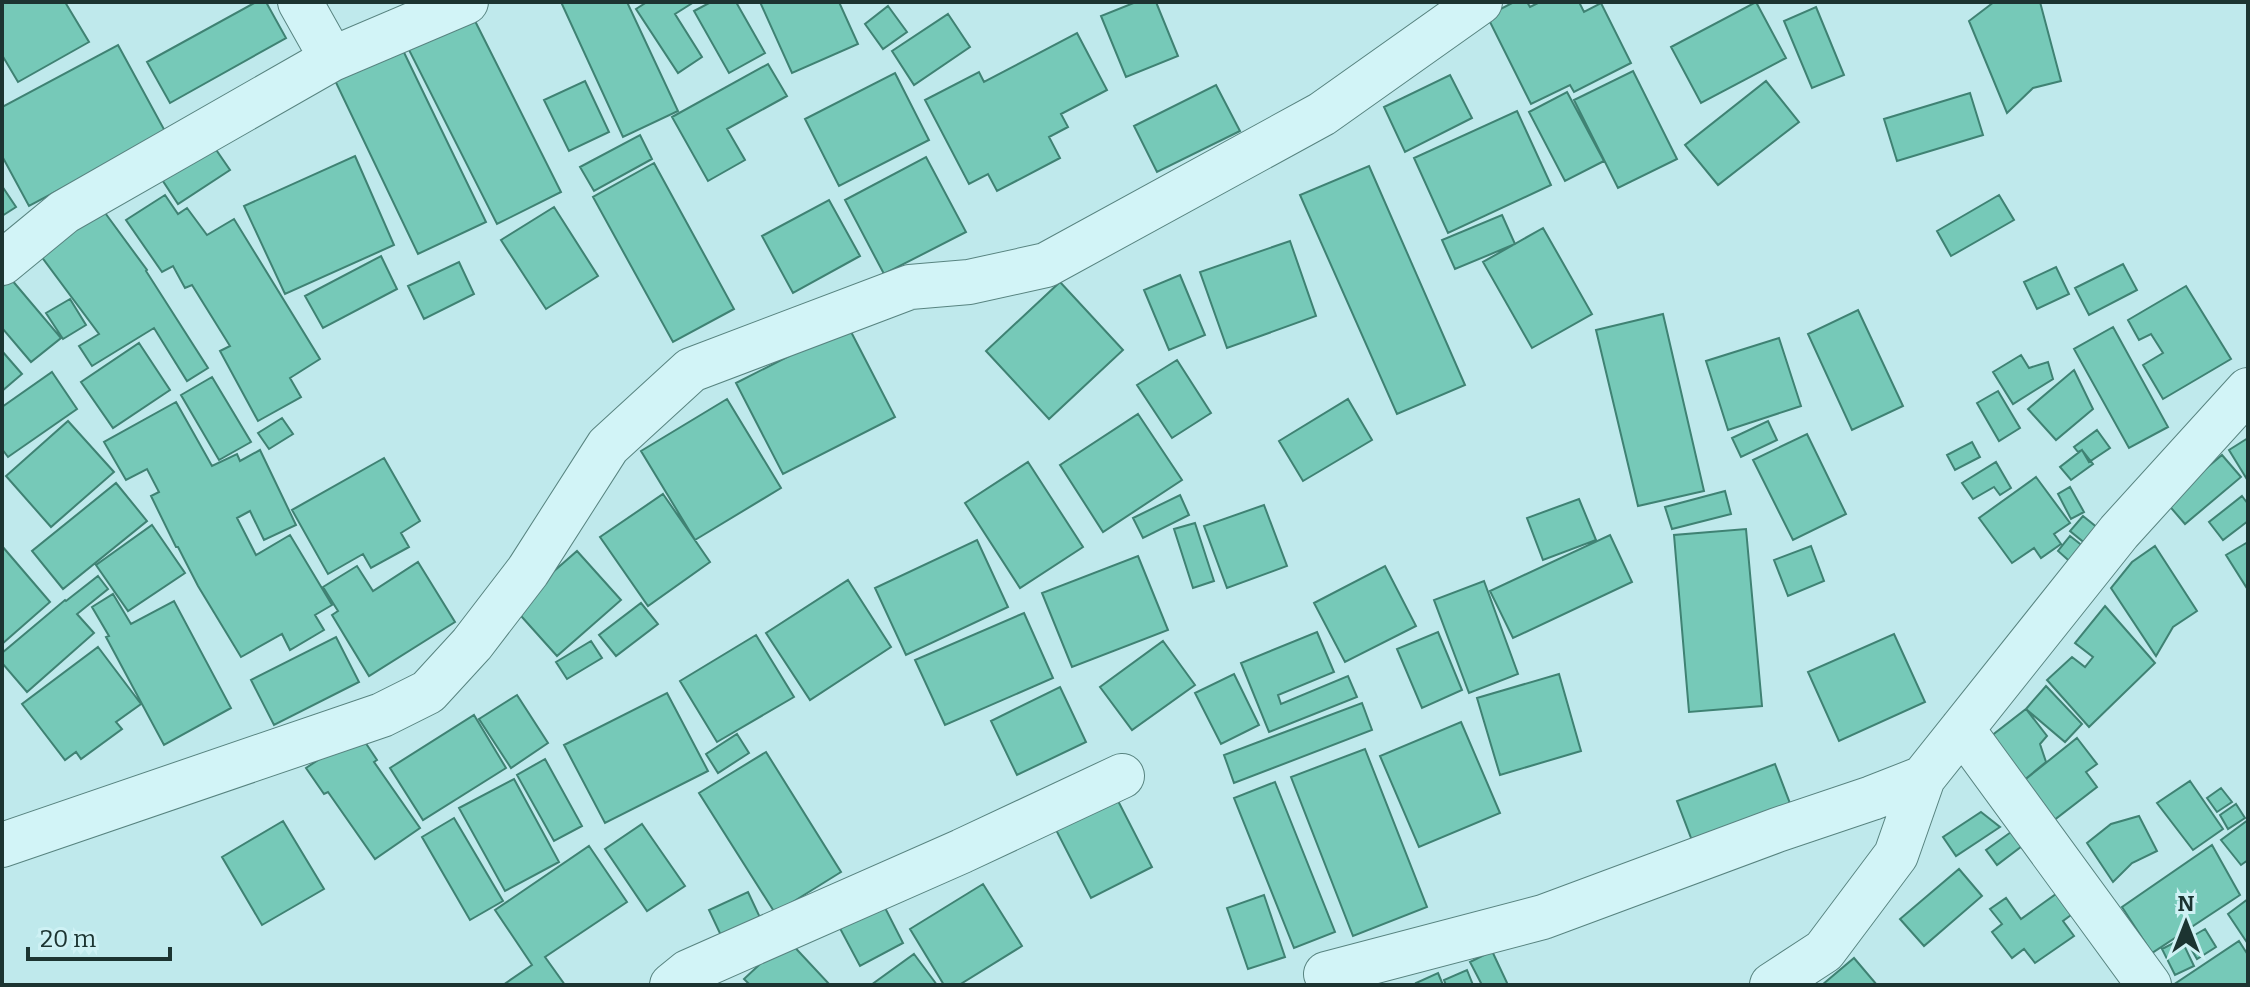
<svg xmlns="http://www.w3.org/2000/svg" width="2250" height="987" viewBox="0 0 2250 987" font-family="Bitter,serif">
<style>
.building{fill:#76c9b8;stroke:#3f8273;stroke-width:2}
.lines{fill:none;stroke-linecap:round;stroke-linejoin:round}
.minor-casing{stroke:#588480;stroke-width:46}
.minor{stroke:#d2f4f7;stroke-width:44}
</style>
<rect width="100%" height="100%" fill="#bfe9ec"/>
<!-- building -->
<path class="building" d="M2 2H65L89 42 18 82 2 55Z
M256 2H266L286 38 170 103 147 62Z
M561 2H627L678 111 623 137Z
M647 2H694L675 14 702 57 678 73 636 9Z
M711 2H736L765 53 729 73 694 11Z
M760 2H839L858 44 792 73Z
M1136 2H1156L1178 56 1126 77 1101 16Z
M1514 2H1527L1530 7 1540 2H1579L1584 12 1601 3 1631 63 1574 92 1570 85 1531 104 1487 16Z
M1756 2 1786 58 1701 103 1671 47Z
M1994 2H2040L2061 81 2033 88 2007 113 1969 21Z
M888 6 907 32 883 49 865 24Z
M1816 7 1844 75 1812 88 1784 21Z
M470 11 561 192 497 224 406 44Z
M948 14 970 47 914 85 892 51Z
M1077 33 1107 90 1061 114 1068 127 1049 137 1060 158 997 191 988 174 969 184 925 100 979 72 984 82Z
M397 38 486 222 418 254 330 70Z
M118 45 166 133 29 206 2 156V107Z
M768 64 787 96 727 129 745 160 708 181 672 117Z
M1633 71 1677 159 1618 188 1574 100Z
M895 73 929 140 839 186 805 119Z
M1450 75 1472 118 1405 152 1384 107Z
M585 81 609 132 569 151 544 100Z
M1766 81 1799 122 1718 185 1685 145Z
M1216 85 1240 131 1157 172 1134 126Z
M1567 92 1604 161 1565 181 1529 112Z
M1970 93 1983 135 1897 161 1884 119Z
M1517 111 1551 185 1448 233 1414 158Z
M640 135 652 159 594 191 580 167Z
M208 138 230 170 178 204 157 172Z
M355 156 394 245 285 294 244 206Z
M926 157 966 232 884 274 845 200Z
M654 163 734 309 673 342 593 197Z
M1369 166 1465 385 1397 414 1300 195Z
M2 186 16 207 2 216Z
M165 195 178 214 187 208 207 235 234 219 320 359 290 378 301 397 258 421 220 351 230 346 192 285 185 288 173 266 162 272 126 220Z
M1999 195 2014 220 1951 256 1937 231Z
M829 200 860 256 793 293 762 236Z
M100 206 147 270 146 271 208 368 187 381 154 328 92 366 79 346 99 334 38 252Z
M554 207 598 276 546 309 501 240Z
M1502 215 1515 244 1455 269 1442 240Z
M1543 228 1592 314 1532 348 1483 262Z
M1290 241 1316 316 1227 348 1200 272Z
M381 256 397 289 323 328 305 296Z
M459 262 474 294 424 319 408 286Z
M2123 264 2137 290 2089 315 2075 288Z
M2056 267 2069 294 2037 309 2024 282Z
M1180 275 1205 335 1169 350 1144 290Z
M11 279 61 338 31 362 2 328V287Z
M1060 282 1123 350 1049 419 986 351Z
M2186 286 2231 359 2163 399 2143 365 2163 353 2151 334 2139 340 2128 320Z
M70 299 86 325 63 339 46 313Z
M1858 310 1903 406 1852 430 1808 334Z
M1663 314 1704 491 1638 506 1596 330Z
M848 326 895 417 783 474 736 383Z
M2113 327 2168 427 2129 448 2074 349Z
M1779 338 1801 406 1728 430 1706 361Z
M139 343 170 390 113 428 81 382Z
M2 351 22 374 2 391Z
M2021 355 2029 368 2048 362 2053 379 2013 404 1993 372Z
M1177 360 1211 413 1172 438 1137 385Z
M2074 370 2093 409 2056 440 2028 409Z
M52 372 77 409 8 457 2 449V407Z
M212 377 251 442 219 460 181 395Z
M1998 391 2020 428 1999 441 1977 403Z
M727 399 781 488 695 540 641 451Z
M1348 399 1372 440 1303 481 1279 441Z
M176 402 212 466 237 454 240 461 260 450 296 525 264 540 250 511 237 518 256 555 290 535 332 605 315 615 324 630 290 650 282 634 241 657 198 586 178 547H176L151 496 159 492 147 469 126 480 104 442Z
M1138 414 1182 480 1103 532 1060 465Z
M282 418 293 434 269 449 258 433Z
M68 421 114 472 51 527 6 476Z
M1768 421 1777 440 1741 457 1732 438Z
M2097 430 2110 448 2089 462 2082 450 2078 452 2074 447Z
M1807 434 1846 514 1793 540 1753 460Z
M2248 438V481L2229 450Z
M1972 442 1980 457 1955 470 1947 455Z
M2082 450 2093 464 2071 480 2060 467Z
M2222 455 2241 477 2185 524 2166 502Z
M384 458 420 521 401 533 409 547 371 568 363 554 328 574 292 510Z
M1028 462 1083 547 1020 588 965 503Z
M1996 462 2011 488 2000 495 1994 487 1973 499 1962 483Z
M2036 477 2070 523 2054 534 2061 544 2041 558 2034 548 2012 563 1979 518Z
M116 483 147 521 63 589 32 551Z
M2070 487 2084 512 2071 519 2058 494Z
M1725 491 1731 514 1672 529 1665 507Z
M663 494 710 562 648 606 600 537Z
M1180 495 1189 515 1143 538 1133 518Z
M2242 496 2248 504V521L2223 540 2209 522Z
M1579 499 1596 540 1543 560 1527 518Z
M1264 505 1287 566 1227 588 1204 526Z
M2083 516 2099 529 2086 544 2070 531Z
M1195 523 1214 581 1193 588 1174 529Z
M152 525 185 573 128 611 96 565Z
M1746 529 1762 706 1689 712 1674 535Z
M1610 535 1632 582 1513 638 1490 591Z
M2070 536 2089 551 2076 567 2058 551Z
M977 540 1008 607 906 655 875 588Z
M2248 542V590L2226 555Z
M2 546 50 602 2 644Z
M1811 546 1824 581 1788 596 1774 560Z
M2155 546 2197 611 2173 627 2156 656 2111 588 2132 562Z
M577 551 621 600 557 656 513 607Z
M1138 556 1168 630 1072 667 1042 593Z
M418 562 455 622 369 676 332 615 338 611 323 587 357 566 373 591Z
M1385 566 1416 626 1345 662 1314 603Z
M98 576 108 589 77 614 94 633 27 692 2 663V653L65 600 66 601Z
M848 580 891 647 810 700 766 633Z
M1484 581 1518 674 1469 693 1434 600Z
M113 594 131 624 174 601 231 708 164 745 106 637 109 636 92 607Z
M641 603 658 624 616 656 599 635Z
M2105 606 2155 663 2089 727 2047 680 2072 657 2085 667 2093 657 2075 643Z
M1024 613 1053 678 945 725 915 660Z
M1317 632 1334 672 1278 695 1281 704 1348 676 1357 697 1269 732 1241 663Z
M1438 632 1462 690 1422 708 1397 649Z
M1894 634 1925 702 1839 741 1808 672Z
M756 635 794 697 717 742 680 681Z
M336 637 359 682 274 725 251 680Z
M591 641 602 658 567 679 556 662Z
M1163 641 1195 685 1132 730 1100 687Z
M98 647 141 704 116 722 122 729 81 759 76 752 65 760 22 704Z
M1234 674 1259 725 1221 744 1195 693Z
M1559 674 1581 751 1500 775 1477 698Z
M2046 686 2082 724 2065 742 2026 709Z
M1060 687 1086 742 1017 775 991 721Z
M667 693 708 771 605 823 564 745Z
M517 695 548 743 511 768 479 719Z
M1362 703 1372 730 1234 783 1224 755Z
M2026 709 2047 736 2040 744 2046 762 2017 786 1986 740Z
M474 715 506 768 423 820 390 768Z
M1461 722 1500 813 1419 847 1380 756Z
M359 733 377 760 374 762 420 828 375 859 328 792 324 794 306 768Z
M737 734 749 753 718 773 706 754Z
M2077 738 2097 764 2086 772 2097 787 2049 824 2017 786Z
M1365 749 1427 907 1353 936 1291 777Z
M766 752 841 872 775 913 699 793Z
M545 759 582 826 554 841 517 775Z
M1775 764 1794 814 1696 851 1677 801Z
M514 779 559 862 505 891 459 808Z
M2190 781 2223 829 2193 850 2157 803Z
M1275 782 1335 932 1294 948 1234 798Z
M2221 788 2232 802 2217 812 2207 798Z
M1115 795 1152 867 1091 898 1054 826Z
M2236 804 2245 818 2228 829 2220 815Z
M1981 812 2000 827 1956 856 1943 837Z
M2139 816 2157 851 2132 863 2113 882 2087 843 2111 824Z
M454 818 503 901 470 920 422 837Z
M2248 820V860L2241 865 2221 840Z
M283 821 324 889 262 925 222 857Z
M642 824 685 886 647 911 605 849Z
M2011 832 2022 846 1997 865 1986 850Z
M2212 845 2240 895 2152 953 2122 907Z
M589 846 627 902 545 957 565 985H503L532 965 495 910Z
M1959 869 1982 896 1924 946 1900 919Z
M983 884 1022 946 959 985H944L910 929Z
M748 892 764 926 725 944 709 910Z
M2056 894 2071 915 2063 921 2074 936 2035 963 2024 949 2012 958 1992 932 2002 924 1990 909 2006 898 2021 919Z
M1264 895 1285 957 1248 969 1227 908Z
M879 896 903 943 860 966 835 919Z
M2248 899V944L2228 914Z
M2205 929 2216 947 2197 959 2186 940Z
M787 939 830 985H750L744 979Z
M2181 939 2194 966 2175 975 2162 949Z
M2239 941 2248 955V985H2173Z
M1492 951 1508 985H1482L1470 962Z
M914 954 937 985H871Z
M1854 958 1877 985H1822Z
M1467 970 1473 985H1446L1444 980Z
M1438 973 1443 985H1417L1416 983Z"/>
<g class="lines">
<!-- minor casing -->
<g class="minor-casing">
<path id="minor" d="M300 2 332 59
M2 263 64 212 332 59 466 2
M1962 729 2149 985
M2 845 382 715 428 692 472 644 528 571 608 446 691 370 910 287 969 282 1046 265 1322 114 1480 2
M1326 974 1543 917 1777 830 1872 798 1923 778
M672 985 688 972 962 851 1122 776
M1772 985 1824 951 1896 855 1923 778 2119 532 2248 390"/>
</g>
<!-- minor -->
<use href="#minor" class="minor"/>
</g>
<!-- border -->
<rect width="2250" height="987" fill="none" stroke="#1c3431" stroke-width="8"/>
<!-- north arrow -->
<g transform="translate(2186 923)" stroke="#cef1f4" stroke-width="6" paint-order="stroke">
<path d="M0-6L14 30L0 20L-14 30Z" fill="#1c3431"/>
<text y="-12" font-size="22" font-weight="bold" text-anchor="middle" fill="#1c3431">N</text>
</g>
<!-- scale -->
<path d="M28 947v12h142v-12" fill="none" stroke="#1c3431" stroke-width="4"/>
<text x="40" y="947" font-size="24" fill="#1c3431" stroke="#cef1f4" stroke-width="6" paint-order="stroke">20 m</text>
</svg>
